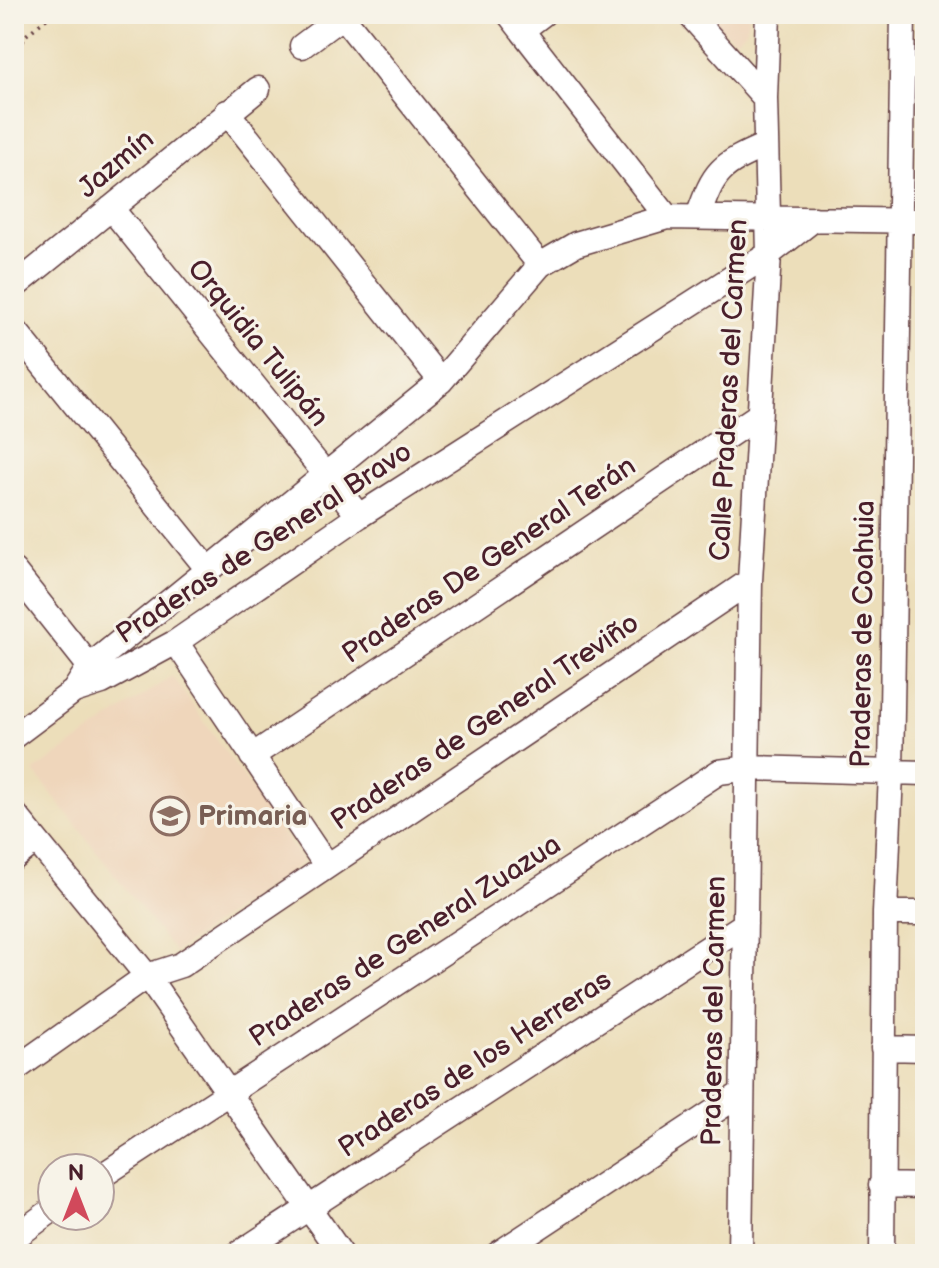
<svg xmlns="http://www.w3.org/2000/svg" width="939" height="1268" viewBox="0 0 939 1268" font-family="'Balsamiq Sans',sans-serif">
<style>
.built{fill:#efd6bb}
.lines{fill:none;stroke-linecap:round;stroke-linejoin:round}
.minor-casing{stroke:#623c40;stroke-width:27}
.path{stroke:#623c40;stroke-width:4;stroke-dasharray:2 6;stroke-linecap:butt}
.minor{stroke:#fff;stroke-width:24}
.labels{text-anchor:middle;dominant-baseline:central;stroke-width:6;stroke-linejoin:round;paint-order:stroke}
.street-label{font-size:28px;fill:#4a1f2b;stroke:#f7f3e8}
.education-label{font-size:28px;font-weight:bold;fill:#785e54;stroke:#f7f3e8;text-anchor:start}
</style>
<rect width="100%" height="100%" fill="#f7f3e8"/>
<filter id="ink" filterUnits="userSpaceOnUse"><feTurbulence type="fractalNoise" baseFrequency=".0125" numOctaves="2"/><feDisplacementMap in="SourceGraphic" scale="16" xChannelSelector="R" yChannelSelector="G"/><feConvolveMatrix kernelMatrix="1 2 1 2 8 2 1 2 1" color-interpolation-filters="sRGB"/></filter>
<filter id="wash" filterUnits="userSpaceOnUse"><feTurbulence type="fractalNoise" baseFrequency=".006" numOctaves="4" result="noise"/><feDisplacementMap in="SourceGraphic" scale="32" xChannelSelector="R" yChannelSelector="G"/><feGaussianBlur stdDeviation="1.8" result="paint"/><feColorMatrix in="noise" values="0 0 0 0 0 0 0 0 0 0 0 0 0 0 0 0 0 1.4 0 .05"/><feComposite in="paint" operator="in"/></filter>
<g filter="url(#wash)">
<rect width="100%" height="100%" fill="#ecdeba"/>
<!-- built -->
<path class="built" d="M705 14H750L746 31 735 40Z
M172 676 303 862 175 952 34 771Z"/>
</g>
<g filter="url(#ink)">
<g class="lines">
<!-- minor casing -->
<g class="minor-casing">
<path id="minor" d="M509 14 667 217
M689 14 765 98
M343 17 540 265
M522 30 543 14
M302 46 345 14
M227 112 441 381
M111 208 359 516
M698 217C714 170 720 165 766 145
M14 287 258 89
M14 329 207 568
M14 571 98 677
M176 642 326 865
M74 691 90 666 441 381 540 265 576 244 667 217 925 221
M14 736 74 691 102 682 176 642 359 516 769 254 814 219
M252 756 759 415
M14 813 147 976 341 1254
M14 858 36 840
M885 913H925
M883 1048 925 1049
M14 1070 147 976 181 965 750 581
M100 1177 719 772 749 768 925 773
M881 1185 925 1186
M14 1238 52 1210
M238 1254 745 924
M498 1254 742 1093
M740 1254 750 581 769 254 765 98 768 14
M882 1254 885 913 891 773 903 14"/>
</g>
<!-- path -->
<path class="path" d="M14 64 25 36 52 14"/>
<!-- minor -->
<use href="#minor" class="minor"/>
</g>
</g>
<!-- icons -->
<defs>
<g id="school-ring" transform="scale(2)"><circle r="9.5" fill="#f7f3e8" stroke="#8d6e63" stroke-width="1.5"/><path d="M0-5L7-2L0 1L-7-2ZM-4 1L0 2.5L4 1V4Q0 6-4 4Z" fill="#8d6e63"/></g>
</defs>
<g fill-rule="evenodd">
<use href="#school-ring" x="170" y="816"/>
</g>
<g class="labels">
<!-- street labels -->
<g class="street-label">
<text transform="translate(116 164) rotate(-40)">Jazmín</text>
<text transform="translate(258 343) rotate(51)">Orquidia Tulipán</text>
<text transform="translate(729 390) rotate(-87)">Calle Praderas del Carmen</text>
<text transform="translate(264 543) rotate(-33)">Praderas de General Bravo</text>
<text transform="translate(489 560) rotate(-34)">Praderas De General Terán</text>
<text transform="translate(863 634) rotate(-89)">Praderas de Coahuia</text>
<text transform="translate(485 722) rotate(-34)">Praderas de General Treviño</text>
<text transform="translate(405 941) rotate(-33)">Praderas de General Zuazua</text>
<text transform="translate(714 1011) rotate(-89)">Praderas del Carmen</text>
<text transform="translate(475 1064) rotate(-33)">Praderas de los Herreras</text>
</g>
<!-- education labels -->
<g class="education-label">
<text x="198" y="816">Primaria</text>
</g>
</g>
<!-- margin -->
<rect width="939" height="1268" fill="none" stroke="#f7f3e8" stroke-width="48"/>
<!-- north arrow -->
<g transform="translate(76 1192)"><circle r="38" fill="#f7f3e8" stroke="#b29e9c" stroke-width="2"/>
<path d="M0-6L14 30L0 20L-14 30Z" fill="#d1495b"/>
<text y="-12" font-size="22" font-weight="bold" text-anchor="middle" fill="#4a1f2b">N</text>
</g>
</svg>
